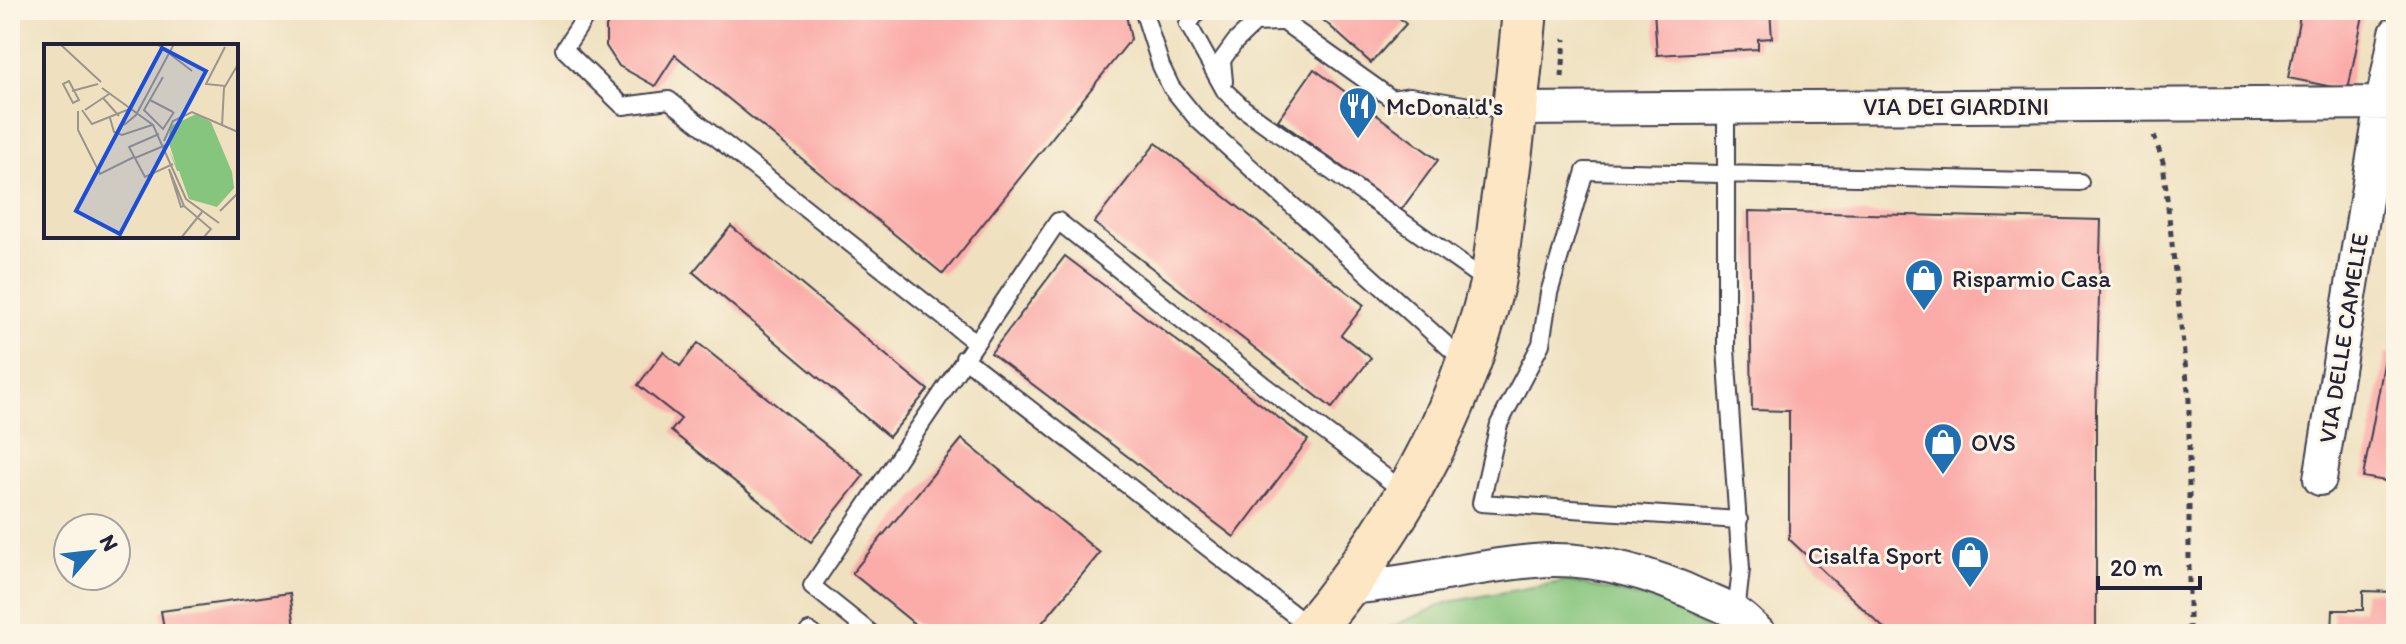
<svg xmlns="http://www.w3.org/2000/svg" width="2406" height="644" viewBox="0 0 2406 644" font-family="Itim,sans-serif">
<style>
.green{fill:#86c57d;stroke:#54745c;stroke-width:2}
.building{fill:#fbaca9}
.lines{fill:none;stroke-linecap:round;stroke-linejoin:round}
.lane-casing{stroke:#413f4f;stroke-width:20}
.street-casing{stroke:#413f4f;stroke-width:36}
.secondary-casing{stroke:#413f4f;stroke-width:48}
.path{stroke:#413f4f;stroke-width:5;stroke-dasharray:6 6;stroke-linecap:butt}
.lane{stroke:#fff;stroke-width:16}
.street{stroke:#fff;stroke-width:32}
.secondary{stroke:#fce6c4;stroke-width:44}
.labels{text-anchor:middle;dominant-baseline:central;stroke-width:6;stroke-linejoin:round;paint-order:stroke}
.poi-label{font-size:24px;fill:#22223b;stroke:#fcf5e5;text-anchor:start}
.street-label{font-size:24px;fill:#22223b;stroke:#fcf5e5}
.inset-road{fill:none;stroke:#9d958b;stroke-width:2}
.view{fill:#1d4ed8;fill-opacity:0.15;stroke:#1d4ed8;stroke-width:4}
.inset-edge{fill:none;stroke:#22223b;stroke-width:4}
</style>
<rect width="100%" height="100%" fill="#fcf5e5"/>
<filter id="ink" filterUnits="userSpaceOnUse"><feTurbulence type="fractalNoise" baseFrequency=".0125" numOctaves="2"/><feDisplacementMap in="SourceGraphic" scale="16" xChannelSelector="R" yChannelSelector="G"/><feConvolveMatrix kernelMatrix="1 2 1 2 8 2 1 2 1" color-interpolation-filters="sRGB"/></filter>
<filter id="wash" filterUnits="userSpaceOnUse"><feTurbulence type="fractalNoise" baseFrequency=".006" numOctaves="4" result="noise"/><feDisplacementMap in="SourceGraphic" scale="32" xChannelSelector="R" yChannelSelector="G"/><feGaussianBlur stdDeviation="1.8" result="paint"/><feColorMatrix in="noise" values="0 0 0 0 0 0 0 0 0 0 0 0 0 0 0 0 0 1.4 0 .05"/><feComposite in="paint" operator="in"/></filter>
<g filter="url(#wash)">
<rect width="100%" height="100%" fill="#efe1c0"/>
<!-- green -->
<path class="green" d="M1566 581 1668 603 1715 634H1374L1449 602Z"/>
<g id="blocks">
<!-- building -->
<path class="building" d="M614 10H1125L1131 39 943 274 675 55 655 86 619 66 606 46V27Z
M1312 10H1391L1406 24 1371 63Z
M1654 10H1770L1772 38 1758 39V49L1657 55Z
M2301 10H2364L2348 90 2288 78Z
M1314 69 1438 160 1401 210 1278 120Z
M1156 143 1364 305 1341 335 1371 358 1332 408 1094 223Z
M1749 211 2101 220 2096 409V634H1890L1789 539V411L1752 410Z
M731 226 928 390 889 437 693 272Z
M1065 256 1308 440 1234 537 991 353Z
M698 343 864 475 811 542 671 431 681 419 638 385 663 352 680 366Z
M2386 353 2396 355V483L2363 477Z
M962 439 1100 553 1033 634H927L852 573Z
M2363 591 2396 592V634H2332L2333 610H2363Z
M290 593 296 634H165L161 611Z"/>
</g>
</g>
<g filter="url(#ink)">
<use href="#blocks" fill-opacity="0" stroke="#413f4f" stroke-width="2"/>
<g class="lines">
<!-- lane casing -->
<g class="lane-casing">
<path id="lane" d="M590 10 564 49 623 106 669 100 975 342
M1143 10 1161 66 1171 87 1197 119 1464 361
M1199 10 1188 24 1225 91 1244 109 1490 284
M1258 10 1284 22 1392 99 1410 96 1470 106 1515 109
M1224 82 1222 60 1235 42 1255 23 1280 22
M1726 108V349L1741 569 1736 613
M964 358 1311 628
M1739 520 1481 503 1499 424 1541 344 1549 293 1585 171 2080 182
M807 634 809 631 813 634
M872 634 812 586 1058 221 1266 387 1406 493"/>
</g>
<!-- street casing -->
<g class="street-casing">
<path id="street" d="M1516 109 2396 103
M2320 479 2382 103 2396 33
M1347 588C1410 584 1471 566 1534 561 1592 556 1651 573 1704 598 1715 603 1727 607 1737 614 1745 619 1752 627 1760 634"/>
</g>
<!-- secondary casing -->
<g class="secondary-casing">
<path id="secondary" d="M1308 634C1395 531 1458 420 1491 288 1497 261 1499 231 1503 203 1512 139 1519 75 1525 10"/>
</g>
<!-- path -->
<path class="path" d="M1562 77 1565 39
M2154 136 2163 162 2189 399V634"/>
<!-- lane -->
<use href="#lane" class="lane"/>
<!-- street -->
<use href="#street" class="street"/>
<!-- secondary -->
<use href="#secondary" class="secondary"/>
</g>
</g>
<!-- icons -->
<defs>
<g id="restaurant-pin" transform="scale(2)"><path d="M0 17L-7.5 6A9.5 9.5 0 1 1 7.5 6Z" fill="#1f6fb2" stroke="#fcf5e5"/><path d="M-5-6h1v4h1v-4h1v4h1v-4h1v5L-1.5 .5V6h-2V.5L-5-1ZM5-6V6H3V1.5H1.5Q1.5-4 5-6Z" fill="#fff"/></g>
<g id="shop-pin" transform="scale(2)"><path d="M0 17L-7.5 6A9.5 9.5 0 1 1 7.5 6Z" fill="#1f6fb2" stroke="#fcf5e5"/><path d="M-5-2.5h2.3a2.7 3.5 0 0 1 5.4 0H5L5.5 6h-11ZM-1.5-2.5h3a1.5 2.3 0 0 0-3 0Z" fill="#fff"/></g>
</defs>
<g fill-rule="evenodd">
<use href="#restaurant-pin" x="1358" y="106"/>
<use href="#shop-pin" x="1924" y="278"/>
<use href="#shop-pin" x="1943" y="442"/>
<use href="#shop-pin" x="1970" y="555"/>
</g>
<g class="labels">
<!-- poi labels -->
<g class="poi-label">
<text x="1386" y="106">McDonald's</text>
<text x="1952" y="278">Risparmio Casa</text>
<text x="1971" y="442">OVS</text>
<text x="1942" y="555" text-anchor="end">Cisalfa Sport</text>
</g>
<!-- street labels -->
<g class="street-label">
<text x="1956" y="106">VIA DEI GIARDINI</text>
<text transform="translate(2343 338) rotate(-81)">VIA DELLE CAMELIE</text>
</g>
</g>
<!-- overview -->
<g transform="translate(44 44)">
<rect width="194" height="194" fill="#efe1c0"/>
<path d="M152 70 167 78 188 128 190 144 173 163 145 155 135 127H133L125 106 132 121 124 96 127 82Z" fill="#86c57d"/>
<path class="inset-road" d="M16 0 57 38M113 0 148 27M181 3 162 40 181 42M119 33 100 66 119 85 130 68M25 37 35 56 29 59 19 40ZM58 44 109 81 142 155 175 179M28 47 54 40M59 54 75 72M106 56 129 68M38 66 48 80 88 64M41 66 65 50M34 67V86L56 130 90 113M66 74 70 88 78 91 108 81M80 81 92 71 130 0M178 82 180 44 193 22M115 90 85 103 101 133 129 120M120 97 129 77 148 68 194 88M91 114 122 101M125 125 140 162 137 163ZM140 162 167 185 159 194M176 167 194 149M137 194 158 168"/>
<path class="view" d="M118 4 162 27 76 190 32 167Z"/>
<rect width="194" height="194" class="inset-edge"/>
</g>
<!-- margin -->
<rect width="2406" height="644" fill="none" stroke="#fcf5e5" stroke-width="40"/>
<!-- north arrow -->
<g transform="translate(92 552) rotate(62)"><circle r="38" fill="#fcf5e5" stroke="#a5a1a1" stroke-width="2"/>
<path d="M0-6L14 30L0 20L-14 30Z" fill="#1f6fb2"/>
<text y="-12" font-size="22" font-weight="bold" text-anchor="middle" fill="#22223b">N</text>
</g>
<!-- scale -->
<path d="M2098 576v12h102v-12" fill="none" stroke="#22223b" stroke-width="4"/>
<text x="2110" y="576" font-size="24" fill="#22223b" stroke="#fcf5e5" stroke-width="6" paint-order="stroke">20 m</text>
</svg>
